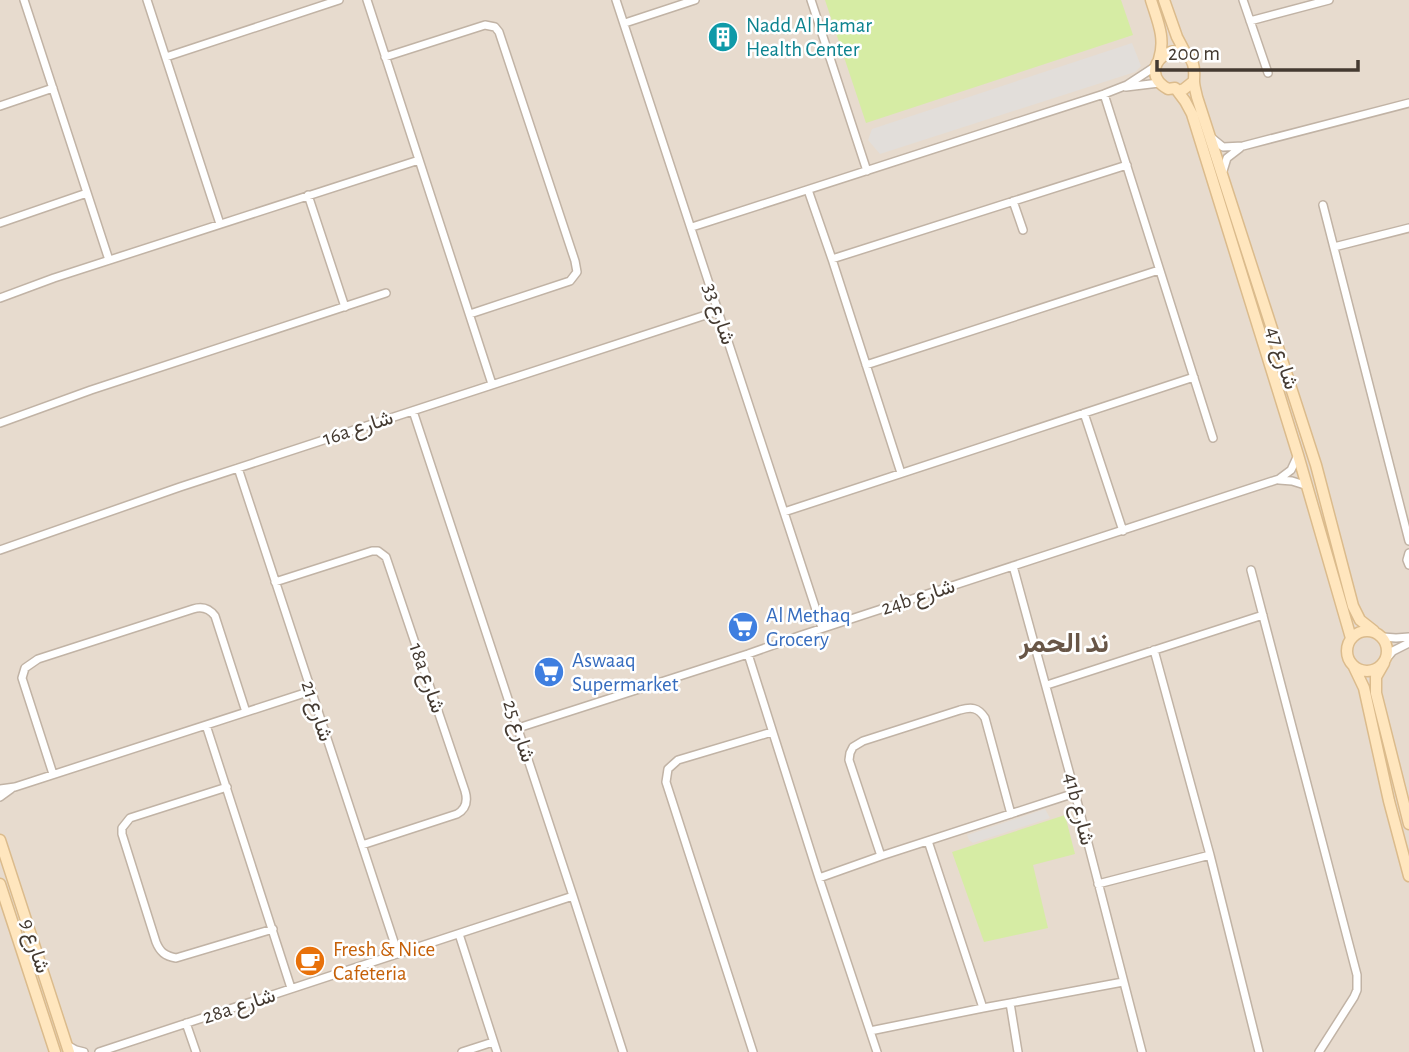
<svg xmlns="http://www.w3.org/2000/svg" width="1409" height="1052" viewBox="0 0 1409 1052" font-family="'Alegreya Sans',Vazirmatn,sans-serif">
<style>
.residential{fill:#e7dbce}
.green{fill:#d6eca4}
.parking{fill:#e2deda}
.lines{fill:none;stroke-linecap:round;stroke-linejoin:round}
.street-casing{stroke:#c1b3a5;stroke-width:10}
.secondary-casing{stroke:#dbbb8c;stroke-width:13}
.street{stroke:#fff;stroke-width:7}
.secondary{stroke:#ffe6be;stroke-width:10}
.labels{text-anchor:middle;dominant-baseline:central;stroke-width:5;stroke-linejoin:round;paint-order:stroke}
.culture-label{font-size:21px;fill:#0d838f;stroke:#fff;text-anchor:start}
.street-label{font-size:21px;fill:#443a31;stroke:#fff}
.shop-label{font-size:21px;fill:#366cbe;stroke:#fff;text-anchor:start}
.food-label{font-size:21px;fill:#c56008;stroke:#fff;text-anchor:start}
.district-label{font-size:28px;font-weight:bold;fill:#685647;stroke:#fff}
</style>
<rect width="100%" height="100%" fill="#f3eae0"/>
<!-- residential -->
<path class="residential" d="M0 0H1409V1052H0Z"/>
<!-- green -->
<path class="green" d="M825 0H1121L1133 35 866 123Z
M1065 815 1075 854 1033 865 1048 928 984 942 952 852Z"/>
<!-- parking -->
<path class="parking" d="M1132 43 1141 66 1135 72 880 154 868 140 872 129Z
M1045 809 1050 818 973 843 969 840 967 835Z"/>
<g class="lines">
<!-- street casing -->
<g class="street-casing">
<path id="street" d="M24 0 109 260
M147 0 220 224
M367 0 492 384
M616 0 822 628
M811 0 867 171
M1243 0 1268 73
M1250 21 1329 0
M625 23 695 0
M166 57 339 0
M385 57 485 25 495 27 499 32 575 261 577 272 570 281 470 314
M1126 87 1159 83
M1104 94 1213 438
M0 106 53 88
M1212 138 1223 147 1243 146 1409 103
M1223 171 1227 158 1240 148
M808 190 832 259 901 473
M308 195 345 307
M1013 201 1023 230
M1323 205 1409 541
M0 223 87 193
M692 227 1104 94 1127 85 1156 66
M1334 247 1409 228
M832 259 1127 165
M0 298 54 278 419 160
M866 365 1159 270
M413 411 573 896 623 1052
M1084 413 1123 531
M0 423 91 390 386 293
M238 468 398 954
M1279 480 1292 481 1308 486
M784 512 1194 377
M0 550 180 487 718 311
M1409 553 1407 560 1409 565
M1013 566 1075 793 1142 1052
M1251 570 1357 975V990L1354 997 1319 1052
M275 582 372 551H378L386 557 465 791C468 801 466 809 457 814L362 845
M1383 637 1396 638 1409 637
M1154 650 1210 855 1259 1052
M748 654 819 878 877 1052
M1387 658 1393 651 1409 643
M1047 685 1263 615
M206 725 291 988
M518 728 748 654 802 635 1279 479 1291 470 1298 455
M53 774 22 678 25 668 38 659 193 609C202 606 209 608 215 616L246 712
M227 787 130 818 122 828V834L156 942C160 952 165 956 176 958L273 929
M0 789 15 787 311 691
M0 797 11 789
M928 841 983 1008
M881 856 849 760 850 753 853 747 863 741 960 710C971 707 978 707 985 718L1011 814
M819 878 881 856 1075 793
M1098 884 1210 855
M459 934 497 1052
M1010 1003 1018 1052
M186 1023 196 1052
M870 1031 983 1008 1123 982
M67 1045 76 1050 84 1052
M99 1052 573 896
M462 1052 493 1042
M753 1052 666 782 668 769 678 760 772 732"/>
</g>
<!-- secondary casing -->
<g class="secondary-casing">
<path id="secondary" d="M1151 0C1157 20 1166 38 1159 59
M1164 0 1177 37 1186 54
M1194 81 1184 89 1179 91 1175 88 1168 89C1132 69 1181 31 1193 64 1195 70 1194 75 1194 81 1194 86 1196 92 1197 97L1316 465 1353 606 1360 620 1374 631
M1176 89 1185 101 1192 114 1298 455 1351 638
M1347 651a20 20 0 1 1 40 0a20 20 0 1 1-40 0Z
M1384 663 1376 677V693L1409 824
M1354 667 1364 688 1389 801 1409 876
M0 840 69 1052
M0 884 55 1052"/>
</g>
<!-- street -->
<use href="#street" class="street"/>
<!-- secondary -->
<use href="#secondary" class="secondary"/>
</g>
<!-- icons -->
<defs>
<g id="building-disc" transform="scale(1.575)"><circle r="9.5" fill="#0f9aa8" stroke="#fff"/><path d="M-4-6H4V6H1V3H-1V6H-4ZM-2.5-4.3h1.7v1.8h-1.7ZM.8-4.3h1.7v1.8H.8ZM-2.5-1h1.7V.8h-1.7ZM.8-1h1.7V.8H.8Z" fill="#fff"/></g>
<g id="supermarket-disc" transform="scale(1.575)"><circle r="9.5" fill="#3f7fe0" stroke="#fff"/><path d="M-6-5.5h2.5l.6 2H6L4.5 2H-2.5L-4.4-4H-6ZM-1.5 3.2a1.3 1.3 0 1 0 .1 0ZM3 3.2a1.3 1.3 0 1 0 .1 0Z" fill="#fff"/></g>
<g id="cafe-disc" transform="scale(1.575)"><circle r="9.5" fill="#e8710a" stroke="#fff"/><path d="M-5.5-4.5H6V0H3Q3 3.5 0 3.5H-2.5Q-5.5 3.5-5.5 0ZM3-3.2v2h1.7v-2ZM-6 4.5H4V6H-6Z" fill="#fff"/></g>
</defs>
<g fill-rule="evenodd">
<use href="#building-disc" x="723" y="37"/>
<use href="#supermarket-disc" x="743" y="627"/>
<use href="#supermarket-disc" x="549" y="672"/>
<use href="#cafe-disc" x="310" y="961"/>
</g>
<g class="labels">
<!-- culture labels -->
<g class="culture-label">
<text x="746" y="25">Nadd Al Hamar<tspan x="746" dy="24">Health Center</tspan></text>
</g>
<!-- street labels -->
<g class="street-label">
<text transform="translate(719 314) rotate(72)">شارع 33</text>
<text transform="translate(1282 358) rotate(72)">شارع 47</text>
<text transform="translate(358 428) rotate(-18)">16a شارع</text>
<text transform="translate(918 597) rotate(-18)">24b شارع</text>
<text transform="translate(427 678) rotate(71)">18a شارع</text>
<text transform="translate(317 711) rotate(72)">شارع 21</text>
<text transform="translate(519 731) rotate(72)">شارع 25</text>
<text transform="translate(1079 809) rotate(76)">41b شارع</text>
<text transform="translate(35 946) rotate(72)">شارع 9</text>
<text transform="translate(239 1006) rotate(-18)">28a شارع</text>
</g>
<!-- shop labels -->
<g class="shop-label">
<text x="766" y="615">Al Methaq<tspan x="766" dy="24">Grocery</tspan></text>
<text x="572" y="660">Aswaaq<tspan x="572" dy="24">Supermarket</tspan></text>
</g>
<!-- food labels -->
<g class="food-label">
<text x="333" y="949">Fresh &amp; Nice<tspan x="333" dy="24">Cafeteria</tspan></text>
</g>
<!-- district labels -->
<g class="district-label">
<text x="1064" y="644">ند الحمر</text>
</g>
</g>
<!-- scale -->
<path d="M1157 60v10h201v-10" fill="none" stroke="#443a31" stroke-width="3.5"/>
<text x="1168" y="60" font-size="21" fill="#443a31" stroke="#ffffff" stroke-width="5" paint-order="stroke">200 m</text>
</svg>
